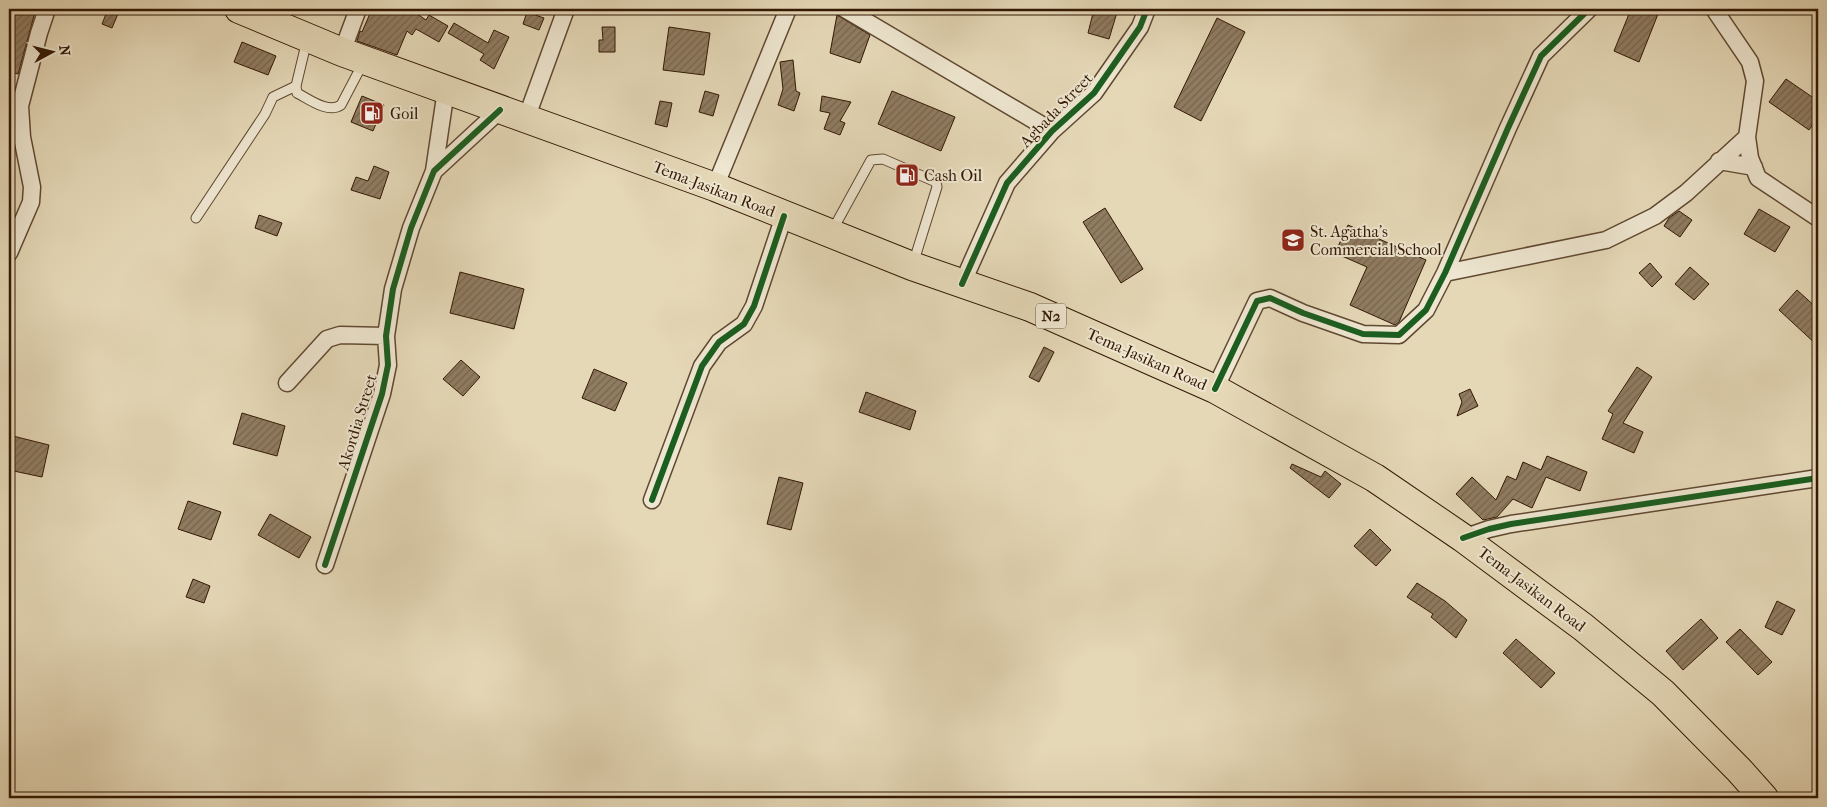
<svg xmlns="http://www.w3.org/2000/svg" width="1827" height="807" viewBox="0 0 1827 807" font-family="'IM FELL French Canon',serif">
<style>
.building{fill:url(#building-hatch);stroke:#331804}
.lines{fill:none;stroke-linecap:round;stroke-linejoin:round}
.service-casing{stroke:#604831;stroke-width:11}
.minor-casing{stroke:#604831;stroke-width:19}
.trunk-casing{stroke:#331804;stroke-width:30}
.service{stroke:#eee6d0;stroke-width:9}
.minor{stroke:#eee6d0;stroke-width:16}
.trunk{stroke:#e5d8b7;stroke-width:28}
.cycleway-casing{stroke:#eee6d0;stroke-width:9}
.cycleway{stroke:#1b5e20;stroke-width:6}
.labels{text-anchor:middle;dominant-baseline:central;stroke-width:4;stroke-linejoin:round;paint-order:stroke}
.shield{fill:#eee6d0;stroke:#6b5641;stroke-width:1}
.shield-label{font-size:15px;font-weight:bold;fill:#331804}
.street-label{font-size:16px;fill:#331804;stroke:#eee6d0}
.poi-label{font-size:16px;fill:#331804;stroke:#eee6d0;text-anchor:start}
</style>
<defs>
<pattern id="building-hatch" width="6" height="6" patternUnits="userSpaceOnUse" patternTransform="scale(1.25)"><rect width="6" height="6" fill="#907c61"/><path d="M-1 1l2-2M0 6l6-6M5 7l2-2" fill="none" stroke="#76654e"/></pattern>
</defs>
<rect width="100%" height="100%" fill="#e5d8b7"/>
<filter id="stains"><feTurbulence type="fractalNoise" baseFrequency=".004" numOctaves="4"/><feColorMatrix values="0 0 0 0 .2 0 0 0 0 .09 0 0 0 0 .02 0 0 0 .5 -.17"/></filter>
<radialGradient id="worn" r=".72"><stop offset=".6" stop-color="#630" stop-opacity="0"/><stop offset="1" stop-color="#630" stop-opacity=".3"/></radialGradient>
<!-- building -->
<path class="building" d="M9 9H21L35 12 18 74 9 72Z
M108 9H120L112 28 102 24Z
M372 9H410L426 20 429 15 448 26 439 42 416 29 412 35 407 31 397 55 357 41 360 31 362 32Z
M1094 9H1118L1109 39 1088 33Z
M1631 9H1660L1639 62 1614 51Z
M527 12 544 18 539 30 523 24Z
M837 15 870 35 860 63 830 53Z
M1217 18 1245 32 1201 121 1174 107Z
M454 23 488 43 494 30 509 37 494 69 480 60 484 54 448 33Z
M602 27H615V52H599V40H603Z
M669 27 710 33 704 75 663 70Z
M242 42 276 56 268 75 234 62Z
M793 60 796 91 800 93 794 111 778 105 783 89 780 62Z
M1786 79 1818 101V117L1809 130 1769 102Z
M705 91 719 95 713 116 699 112Z
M892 91 955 117 941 151 878 124Z
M362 96 384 105 373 131 351 122Z
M822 96 851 102 840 121 845 123 840 135 824 129 830 113 820 111Z
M660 101 672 103 667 127 655 124Z
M374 166 389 172 380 199 351 190 356 177 368 181Z
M1105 208 1143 269 1121 283 1083 222Z
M1759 209 1790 227 1775 252 1744 234Z
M1679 211 1692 220 1680 237 1664 226 1669 218Z
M259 215 282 223 277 236 255 228Z
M1348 225 1426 260 1399 322 1395 325 1350 305 1367 267 1335 253Z
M1650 263 1662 277 1652 287 1639 273Z
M1690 267 1709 284 1694 300 1675 284Z
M460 272 524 289 514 329 450 313Z
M1797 290 1818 309V346L1779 310Z
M1044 347 1054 352 1039 382 1029 377Z
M461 360 480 377 463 396 443 379Z
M1637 367 1652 377 1623 423 1643 432 1634 453 1602 439 1613 414 1608 411Z
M594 369 627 383 615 411 582 398Z
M1470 389 1478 406 1457 416 1462 402 1459 394Z
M866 392 916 411 910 430 859 412Z
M242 413 285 426 277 456 233 444Z
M9 435 49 445 42 477 9 470Z
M1547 456 1587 472 1580 491 1546 477 1532 508 1513 499 1497 517 1483 520 1456 494 1472 477 1496 500 1507 476 1516 480 1523 462 1541 470Z
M1292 464 1321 477 1325 471 1341 484 1329 498 1290 468Z
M779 477 803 483 791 530 767 524Z
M188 501 221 512 211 540 178 529Z
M270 514 311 537 299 558 258 535Z
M1370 529 1391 550 1376 566 1354 546Z
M193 579 210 586 204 603 186 597Z
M1417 583 1445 601 1467 620 1456 638 1431 617 1433 614 1407 597Z
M1777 601 1795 610 1782 635 1765 627Z
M1701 619 1718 638 1683 670 1666 651Z
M1740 629 1772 662 1758 675 1726 642Z
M1516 639 1555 673 1541 688 1503 653Z"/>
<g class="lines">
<!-- service casing -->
<g class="service-casing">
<path id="service" d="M307 40 296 86 297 93C309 99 328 114 341 105L363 63
M196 218 265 114 273 97 296 86
M832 231 871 160 883 159 936 182 937 187 913 264"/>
</g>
<!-- minor casing -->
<g class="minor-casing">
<path id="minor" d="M845 9 1052 131
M1714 9 1750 62 1755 81 1747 137 1750 158 1758 178 1818 218
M342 52 358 9
M526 119 566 9
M1719 161 1754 167
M434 171 446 90
M715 187 788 9
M9 253 31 202 32 187 22 137 20 106 39 33 47 9
M1445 273 1606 240 1655 216 1686 193 1747 137
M962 284 1007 183 1052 131 1094 93 1140 27 1147 9
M287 383 327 339 340 335 386 336
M1215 389 1257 301 1270 298 1303 313 1363 334 1399 335 1426 310 1445 273 1508 128 1541 56 1589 9
M652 500 702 366 719 342 744 324 754 306 784 216
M1463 538 1489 529 1511 524 1818 478
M325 565 382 394 388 365 386 336 393 289 411 228 434 171 500 110"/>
</g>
<!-- trunk casing -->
<g class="trunk-casing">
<path id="trunk" d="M239 9 342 52 715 187 912 266 1030 307 1215 389 1375 478 1463 538 1583 627 1663 693 1739 770 1764 798"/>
</g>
<!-- service -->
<use href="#service" class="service"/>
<!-- minor -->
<use href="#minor" class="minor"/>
<!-- trunk -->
<use href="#trunk" class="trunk"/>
<!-- cycleway casing -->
<g class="cycleway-casing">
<path id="cycleway" d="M962 284 1007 183 1052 131 1094 93 1140 27 1147 9
M1215 389 1257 301 1270 298 1303 313 1363 334 1399 335 1426 310 1445 273 1508 128 1541 56 1589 9
M652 500 702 366 719 342 744 324 754 306 784 216
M1463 538 1489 529 1511 524 1818 478
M325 565 382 394 388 365 386 336 393 289 411 228 434 171 500 110"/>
</g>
<!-- cycleway -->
<use href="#cycleway" class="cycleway"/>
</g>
<!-- icons -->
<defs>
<g id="fuel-square" transform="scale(1.25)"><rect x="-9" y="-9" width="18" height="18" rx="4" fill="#8f2418" stroke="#eee6d0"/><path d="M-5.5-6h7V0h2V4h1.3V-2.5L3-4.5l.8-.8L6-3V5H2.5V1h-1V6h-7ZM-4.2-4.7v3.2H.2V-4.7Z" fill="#fff"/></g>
<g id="school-square" transform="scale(1.25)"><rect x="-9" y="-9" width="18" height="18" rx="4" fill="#8f2418" stroke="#eee6d0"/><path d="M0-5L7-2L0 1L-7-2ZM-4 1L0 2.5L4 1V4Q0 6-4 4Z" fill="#fff"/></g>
</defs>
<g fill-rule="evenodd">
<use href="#fuel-square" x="372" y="113"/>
<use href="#fuel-square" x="907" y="175"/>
<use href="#school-square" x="1293" y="240"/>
</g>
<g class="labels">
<!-- shield labels -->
<rect class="shield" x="1036" y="303.5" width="30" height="25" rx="4"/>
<g class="shield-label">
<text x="1051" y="316">N2</text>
</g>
<!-- street labels -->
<g class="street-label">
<text transform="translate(1056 110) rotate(-46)">Agbada Street</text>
<text transform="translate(714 189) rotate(21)">Tema-Jasikan Road</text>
<text transform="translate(1147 359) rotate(24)">Tema-Jasikan Road</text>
<text transform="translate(357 422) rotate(-73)">Akordia Street</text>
<text transform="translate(1532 589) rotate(37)">Tema-Jasikan Road</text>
</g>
<!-- poi labels -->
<g class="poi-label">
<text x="390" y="113">Goil</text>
<text x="924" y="175">Cash Oil</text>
<text x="1310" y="231">St. Agatha's<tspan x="1310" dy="18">Commercial School</tspan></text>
</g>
</g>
<!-- margin -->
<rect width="1827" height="807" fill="none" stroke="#e5d8b7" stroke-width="30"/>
<rect x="10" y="10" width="1807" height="787" fill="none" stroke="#331804" stroke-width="2.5"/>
<rect x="15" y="15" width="1797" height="777" fill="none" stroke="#331804"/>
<!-- north arrow -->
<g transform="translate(52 52) rotate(83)" stroke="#eee6d0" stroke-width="4" paint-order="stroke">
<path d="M0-4L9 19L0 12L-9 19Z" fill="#331804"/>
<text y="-8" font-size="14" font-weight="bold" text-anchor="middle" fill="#331804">N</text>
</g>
<rect width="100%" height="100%" filter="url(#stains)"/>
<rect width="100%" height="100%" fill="url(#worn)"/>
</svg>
